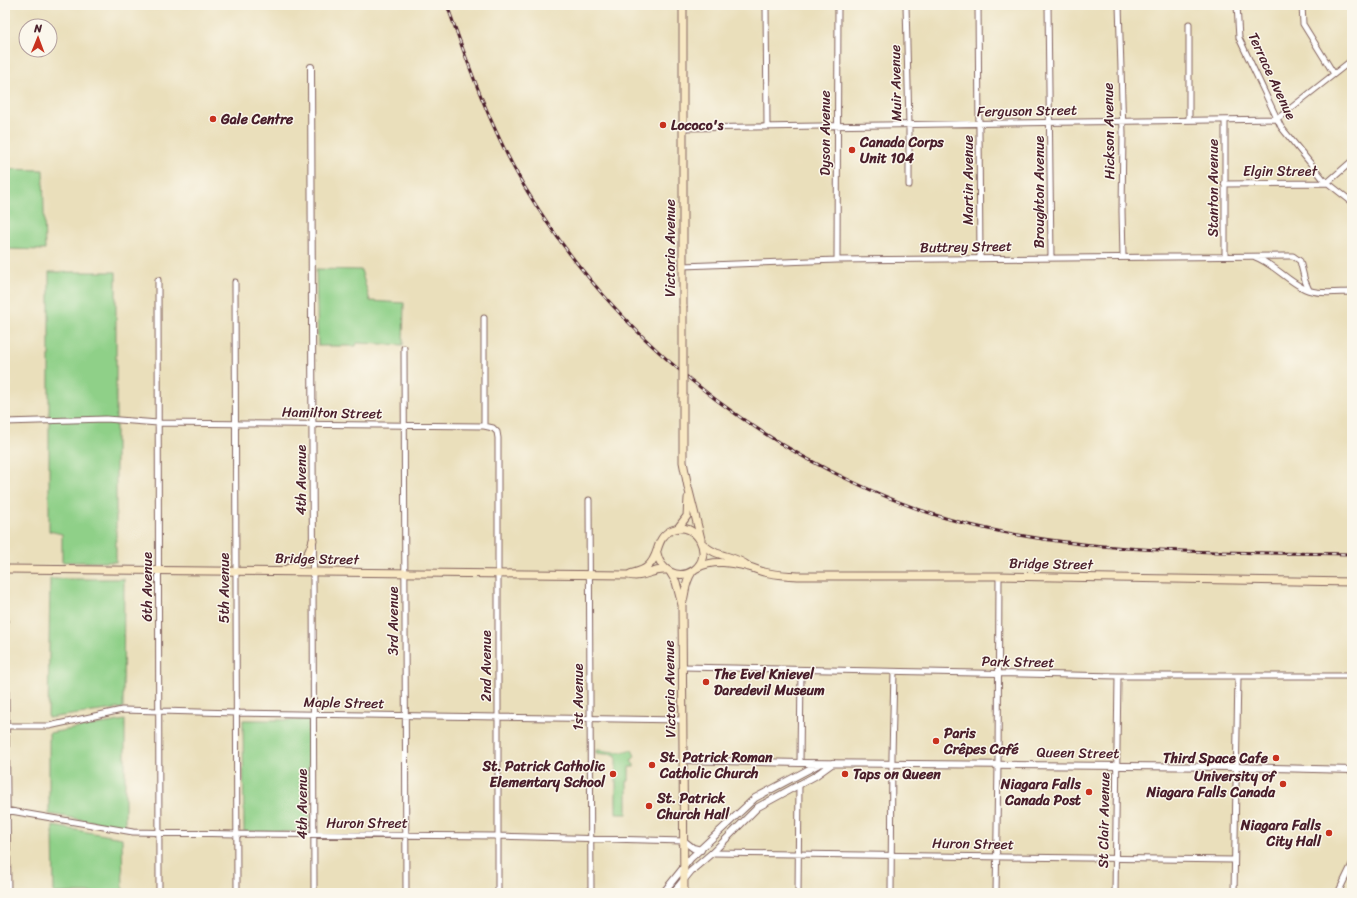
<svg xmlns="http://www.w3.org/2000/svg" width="1357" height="898" viewBox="0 0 1357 898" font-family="Sriracha,sans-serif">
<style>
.green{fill:#8fd088;stroke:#6c785a}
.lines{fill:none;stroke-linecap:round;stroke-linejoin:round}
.minor-casing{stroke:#82625d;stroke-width:7}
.tertiary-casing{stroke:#82625d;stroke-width:8}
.secondary-casing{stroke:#82625d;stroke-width:9}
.minor{stroke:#fff;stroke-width:5}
.tertiary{stroke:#fff;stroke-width:6}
.secondary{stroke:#f8e8c3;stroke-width:7}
.rail-casing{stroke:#4a1f2b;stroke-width:3}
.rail{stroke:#fbf7ec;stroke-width:1.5;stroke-dasharray:4.5;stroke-linecap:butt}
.secondary-bridge-casing{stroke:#82625d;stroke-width:9;stroke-linecap:butt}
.secondary-bridge{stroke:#f8e8c3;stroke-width:7}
.poi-dot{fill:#c8321e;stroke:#fbf7ec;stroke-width:1.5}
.labels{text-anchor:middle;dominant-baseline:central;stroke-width:3;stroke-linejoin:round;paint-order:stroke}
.street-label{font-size:14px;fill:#4a1f2b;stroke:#fbf7ec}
.poi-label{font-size:14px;font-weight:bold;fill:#4a1f2b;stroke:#fbf7ec;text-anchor:start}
</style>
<rect width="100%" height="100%" fill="#fbf7ec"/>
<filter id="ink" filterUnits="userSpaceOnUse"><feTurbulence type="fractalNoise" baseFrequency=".025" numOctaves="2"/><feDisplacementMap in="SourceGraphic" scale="8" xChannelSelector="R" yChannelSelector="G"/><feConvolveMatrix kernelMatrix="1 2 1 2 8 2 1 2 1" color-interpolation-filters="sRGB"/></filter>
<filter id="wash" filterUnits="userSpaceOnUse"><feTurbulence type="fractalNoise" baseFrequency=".012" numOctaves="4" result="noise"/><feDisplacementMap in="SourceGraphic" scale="16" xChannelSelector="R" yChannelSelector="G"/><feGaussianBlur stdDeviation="0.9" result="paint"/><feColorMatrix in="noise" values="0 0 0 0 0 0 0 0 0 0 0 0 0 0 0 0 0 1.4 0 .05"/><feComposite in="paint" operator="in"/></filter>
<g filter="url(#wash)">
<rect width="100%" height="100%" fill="#eadfbb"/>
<!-- green -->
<path class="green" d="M5 169 43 170 45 250 5 249Z
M316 269 361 270 370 301 404 303 403 345 357 343 356 346H318Z
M49 272H116V562H62V534L49 531Z
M50 579H124L123 708 48 718Z
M125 720V827L49 814V733Z
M243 720H309L310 832H244Z
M596 750C605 750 614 753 623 752 626 751 627 750 632 750L635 756 631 761 634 765V767H629V781H627V814H616V755L596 753Z
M53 826 122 838 123 893H54Z"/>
</g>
<g filter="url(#ink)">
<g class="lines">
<!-- minor casing -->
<g class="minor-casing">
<path id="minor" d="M766 5 767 126
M906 5 909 125V185
M978 5 980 258
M1048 5 1051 258
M1119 5 1123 133 1122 211 1123 257
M1237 5 1239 38 1281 127 1324 180 1352 202
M1302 5 1303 24 1334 74
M1189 24V120
M683 128 1277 119 1352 60
M1224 184 1327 183 1352 161
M1225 256V120
M1255 257C1274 264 1287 281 1305 289 1319 295 1338 292 1352 292
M837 260 838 5
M683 266 837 260 1288 256H1293L1300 261 1305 281 1309 290
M158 280 159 893
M235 282 237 893
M404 348 406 893
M5 422 106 419 158 423 484 426 493 428 497 432 498 438V893
M484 426V318
M589 500 591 893
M313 572 314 893
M5 602 8 893
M683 667 1118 676H1352
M5 726H49L122 710 236 713 683 720
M800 763 801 670
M5 810 133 832 237 834 497 836 684 841
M712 853 1234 860
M798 893 799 784
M891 893 892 756 894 672
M996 893 998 764 999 576
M1115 893 1118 676
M1234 893 1238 676
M1338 893 1352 864"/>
</g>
<!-- tertiary casing -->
<g class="tertiary-casing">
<path id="tertiary" d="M311 67 313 572
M683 760 800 763 1236 767 1352 770
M684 841 693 848 701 850
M663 893 691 858 755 798 819 764
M673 893 691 871 712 853 758 807 815 776 833 763"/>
</g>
<!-- secondary casing -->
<g class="secondary-casing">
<path id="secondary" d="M683 5V306
M683 395V462L688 487 701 539
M678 528 687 516 688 498
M703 544C716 558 733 554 748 566
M697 568C714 559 732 563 749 567 754 568 759 571 764 572 775 575 786 575 798 576H999L1352 582
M5 569 628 575C644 579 650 569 666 570
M284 570C302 564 308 558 313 540
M670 572 676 582 682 605 684 893
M630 574C636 572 643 571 647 567 661 556 654 538 672 530 696 519 715 555 694 570 678 581 660 570 657 553
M682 605C686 592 684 584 692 572"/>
</g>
<!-- minor -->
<use href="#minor" class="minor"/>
<!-- tertiary -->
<use href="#tertiary" class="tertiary"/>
<!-- secondary -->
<use href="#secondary" class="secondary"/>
<!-- rail casing -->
<g class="rail-casing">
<path id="rail" d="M447 5C469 67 491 129 524 186 601 315 716 418 851 481 895 502 940 519 988 529 1107 555 1230 552 1352 554"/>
</g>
<!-- rail -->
<use href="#rail" class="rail"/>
<!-- secondary-bridge casing -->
<g class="secondary-bridge-casing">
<path id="secondary-bridge" d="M683 306V395"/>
</g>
<!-- secondary-bridge -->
<use href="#secondary-bridge" class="secondary-bridge"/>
</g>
</g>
<!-- markers -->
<g class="poi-dot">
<circle cx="213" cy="119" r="4"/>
<circle cx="663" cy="125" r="4"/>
<circle cx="852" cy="150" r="4"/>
<circle cx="706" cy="682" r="4"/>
<circle cx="936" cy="741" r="4"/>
<circle cx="1276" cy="758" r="4"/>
<circle cx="652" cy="765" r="4"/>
<circle cx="613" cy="774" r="4"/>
<circle cx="845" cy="774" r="4"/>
<circle cx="1283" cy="784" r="4"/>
<circle cx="1089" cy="792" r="4"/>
<circle cx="649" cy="806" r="4"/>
<circle cx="1329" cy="833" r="4"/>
</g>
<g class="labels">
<!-- street labels -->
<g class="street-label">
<text transform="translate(1272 76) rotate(65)">Terrace Avenue</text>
<text transform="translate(896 83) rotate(-91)">Muir Avenue</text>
<text transform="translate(1027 111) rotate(-1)">Ferguson Street</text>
<text transform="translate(1109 131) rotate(-91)">Hickson Avenue</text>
<text transform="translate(825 133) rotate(-90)">Dyson Avenue</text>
<text x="1280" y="171">Elgin Street</text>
<text transform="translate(968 180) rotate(-90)">Martin Avenue</text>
<text transform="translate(1213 188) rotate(-90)">Stanton Avenue</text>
<text transform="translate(1039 192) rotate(-90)">Broughton Avenue</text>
<text transform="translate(966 247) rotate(-1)">Buttrey Street</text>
<text transform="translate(670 248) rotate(-90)">Victoria Avenue</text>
<text transform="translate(332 413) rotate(1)">Hamilton Street</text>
<text transform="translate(301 480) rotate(-90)">4th Avenue</text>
<text transform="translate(317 559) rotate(1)">Bridge Street</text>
<text transform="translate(1051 564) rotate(1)">Bridge Street</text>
<text transform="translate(147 587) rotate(-90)">6th Avenue</text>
<text transform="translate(224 588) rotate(-90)">5th Avenue</text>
<text transform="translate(393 621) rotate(-90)">3rd Avenue</text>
<text transform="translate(1018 662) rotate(1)">Park Street</text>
<text transform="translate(486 666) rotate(-90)">2nd Avenue</text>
<text transform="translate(670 689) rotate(-91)">Victoria Avenue</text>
<text transform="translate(578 697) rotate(-90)">1st Avenue</text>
<text transform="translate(344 703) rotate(1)">Maple Street</text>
<text transform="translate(1078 753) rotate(1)">Queen Street</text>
<text transform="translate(302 804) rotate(-90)">4th Avenue</text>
<text transform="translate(1104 820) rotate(-89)">St Clair Avenue</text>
<text x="367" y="823">Huron Street</text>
<text transform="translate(973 844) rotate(1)">Huron Street</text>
</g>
<!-- poi labels -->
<g class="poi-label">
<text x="221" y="119">Gale Centre</text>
<text x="671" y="125">Lococo's</text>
<text x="860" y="142">Canada Corps<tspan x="860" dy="16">Unit 104</tspan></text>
<text x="714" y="674">The Evel Knievel<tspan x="714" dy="16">Daredevil Museum</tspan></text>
<text x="944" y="733">Paris<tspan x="944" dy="16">Crêpes Café</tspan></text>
<text x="660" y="757">St. Patrick Roman<tspan x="660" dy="16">Catholic Church</tspan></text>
<text x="1268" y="758" text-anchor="end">Third Space Cafe</text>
<text x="605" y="766" text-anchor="end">St. Patrick Catholic<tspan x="605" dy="16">Elementary School</tspan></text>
<text x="853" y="774">Taps on Queen</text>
<text x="1275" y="776" text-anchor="end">University of<tspan x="1275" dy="16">Niagara Falls Canada</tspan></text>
<text x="1081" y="784" text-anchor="end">Niagara Falls<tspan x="1081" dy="16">Canada Post</tspan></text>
<text x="657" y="798">St. Patrick<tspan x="657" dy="16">Church Hall</tspan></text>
<text x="1321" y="825" text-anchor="end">Niagara Falls<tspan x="1321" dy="16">City Hall</tspan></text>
</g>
</g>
<!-- margin -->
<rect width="1357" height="898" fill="none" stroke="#fbf7ec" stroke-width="20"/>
<!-- north arrow -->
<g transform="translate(38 38) rotate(1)"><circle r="19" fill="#fbf7ec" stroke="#b4a19f"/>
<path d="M0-3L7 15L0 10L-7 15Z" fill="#c8321e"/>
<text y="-6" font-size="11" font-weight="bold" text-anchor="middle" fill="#4a1f2b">N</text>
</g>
</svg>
